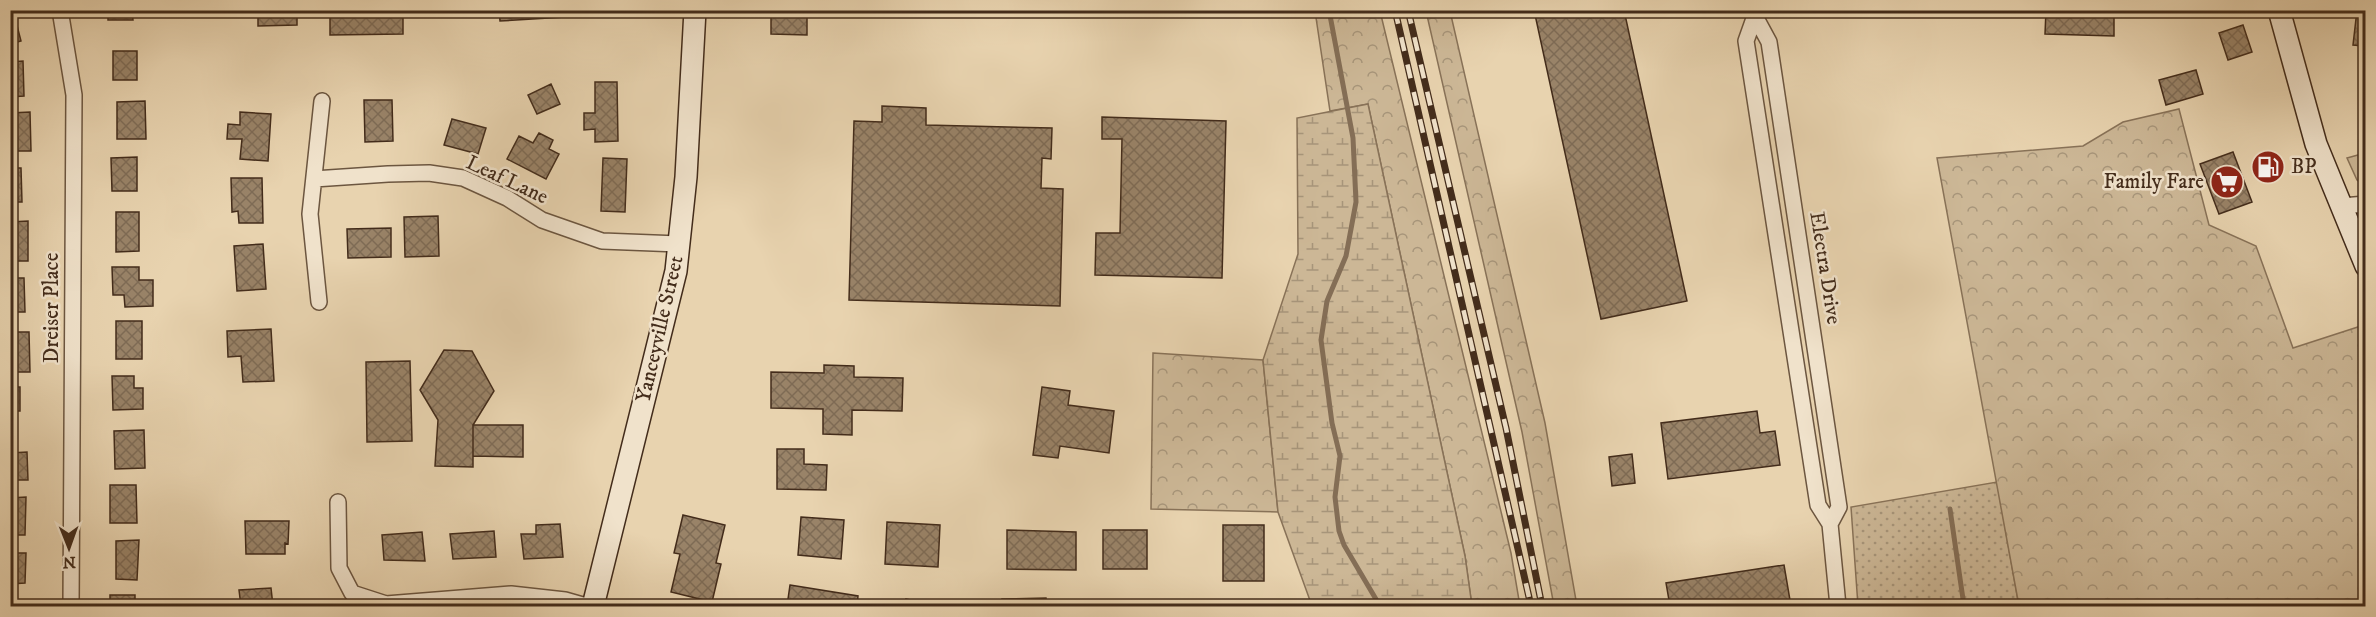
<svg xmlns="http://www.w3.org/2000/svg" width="2376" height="617" viewBox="0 0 2376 617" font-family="'IM FELL DW Pica',serif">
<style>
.grass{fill:url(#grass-dots);stroke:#887258;stroke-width:1.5}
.forest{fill:url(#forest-crowns);stroke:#887258;stroke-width:1.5}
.wetland{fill:url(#wetland-marsh);stroke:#887258;stroke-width:1.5}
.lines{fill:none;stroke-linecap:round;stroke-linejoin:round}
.stream{stroke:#846e56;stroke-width:5}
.building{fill:url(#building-cross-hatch);stroke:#432c1b;stroke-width:1.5}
.street-casing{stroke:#6c5640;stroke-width:18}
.secondary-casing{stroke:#432c1b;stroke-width:24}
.street{stroke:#f0e2cb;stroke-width:15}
.secondary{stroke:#f0e2cb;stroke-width:21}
.rail-casing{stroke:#432c1b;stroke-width:7}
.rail{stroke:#f0e2cb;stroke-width:4.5;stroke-dasharray:14;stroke-linecap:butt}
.labels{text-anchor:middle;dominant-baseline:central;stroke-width:5;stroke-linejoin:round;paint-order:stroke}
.poi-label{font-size:21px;fill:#432c1b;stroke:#f0e2cb;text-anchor:start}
.street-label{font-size:21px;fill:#432c1b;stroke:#f0e2cb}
</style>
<defs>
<pattern id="grass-dots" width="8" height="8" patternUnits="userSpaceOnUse" patternTransform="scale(1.5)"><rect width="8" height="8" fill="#ccb796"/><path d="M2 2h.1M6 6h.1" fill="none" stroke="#a7957a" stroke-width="1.8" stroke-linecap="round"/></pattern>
<pattern id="forest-crowns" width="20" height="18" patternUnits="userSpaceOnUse" patternTransform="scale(1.5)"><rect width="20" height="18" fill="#ccb796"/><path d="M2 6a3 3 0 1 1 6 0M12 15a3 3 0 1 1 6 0" fill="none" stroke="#a7957a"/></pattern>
<pattern id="wetland-marsh" width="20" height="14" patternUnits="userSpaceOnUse" patternTransform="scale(1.5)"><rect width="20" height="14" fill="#ccb796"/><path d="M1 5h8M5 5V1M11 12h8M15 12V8" fill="none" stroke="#a7957a"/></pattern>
<pattern id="building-cross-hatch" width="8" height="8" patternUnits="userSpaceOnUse" patternTransform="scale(1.5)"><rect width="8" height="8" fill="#998368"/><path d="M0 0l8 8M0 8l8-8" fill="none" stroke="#7e6b55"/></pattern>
</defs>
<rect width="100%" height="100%" fill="#e8d3af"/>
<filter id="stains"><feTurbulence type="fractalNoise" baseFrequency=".00333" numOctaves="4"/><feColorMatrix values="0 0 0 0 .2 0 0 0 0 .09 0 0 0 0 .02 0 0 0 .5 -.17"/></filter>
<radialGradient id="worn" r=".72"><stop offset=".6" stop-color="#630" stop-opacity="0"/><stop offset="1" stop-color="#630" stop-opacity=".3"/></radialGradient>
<!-- grass -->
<path class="grass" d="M1997 482 2019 606H1858L1851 507Z"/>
<!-- forest -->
<path class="forest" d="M1315 11H1380L1511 553 1520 606H1472L1465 556 1368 104 1330 111Z
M1426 11H1450L1545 423 1577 606H1554L1522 432Z
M2179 109 2209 225 2256 246 2293 348 2364 325 2365 328V606H2019L1937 158 2083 146 2123 122Z
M2365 153H2366L2365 186 2357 180 2347 158Z
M1153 353 1263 360 1278 512 1151 509Z"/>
<!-- wetland -->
<path class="wetland" d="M1368 104 1465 556 1472 606H1312L1278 512 1263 360 1298 254 1297 118Z"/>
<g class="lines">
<!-- stream -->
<path class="stream" d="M1329 10 1353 138 1356 202 1346 256 1327 301 1321 340 1332 423 1340 456 1335 497 1339 531 1344 545 1380 606
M1950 509 1964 606"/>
</g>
<!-- building -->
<path class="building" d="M10 10H13L21 41 10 44Z
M108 10H132L133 20H108Z
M258 10H297V25L258 26Z
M330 10H403V34L330 35Z
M499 10H580L581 16 500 21Z
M771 10H807V35L771 34Z
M1534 10H1624L1687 301 1601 319Z
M2046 10H2114V36L2045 34Z
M2357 10H2366V71H2361L2364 46 2353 45Z
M2243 25 2252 52 2228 60 2219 33Z
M113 51H137V80H113Z
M23 61 24 96 10 97V62Z
M2196 70 2203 94 2166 105 2159 80Z
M595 82H617L618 141 595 142V129L584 130V113H595Z
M551 84 560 104 537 114 528 95Z
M364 100H392L393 141 365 142Z
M145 101 146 139H117V102Z
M882 106 926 108V125L1052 128 1051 159 1042 158 1041 188 1063 189 1060 306 849 300 854 121 882 122Z
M30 112 31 151H10V113Z
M240 112 271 114 268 161 240 159 242 139H227L228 124 240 125Z
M1102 117 1226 121 1222 278 1095 275 1096 233H1120L1122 139H1102Z
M452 119 486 128 478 154 444 145Z
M539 133 553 140 549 149 559 154 546 179 507 159 519 136 533 143Z
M2233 152 2252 202 2219 214 2200 164Z
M137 157V191H112L111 158Z
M603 158 627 159 625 212 601 211Z
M10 168H21L22 202H10Z
M231 178H262L263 223H239L238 211 232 212Z
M116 212H139V251L116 252Z
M438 216 439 256 405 257 404 217Z
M28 221V261H10V222Z
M391 228V257L348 258 347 229Z
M263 244 266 289 237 291 234 246Z
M112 267H139V280H153V306L125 307 124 295H113Z
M10 278H24L25 312H10Z
M116 321H142V359H116Z
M271 329 274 381 243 382 241 356 228 357 227 331Z
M10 332H29L30 372H10Z
M444 350 472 351 494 391 473 425V467L435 466 438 420 420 390Z
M410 361 412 441 367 442 366 362Z
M824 365 854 366V377L903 378 902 411 852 410V435L823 434V409L771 408V372L824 373Z
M112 376H134V388H143V409L113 410Z
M10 387H20V411H10Z
M1042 387 1070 391 1068 405 1114 411 1109 453 1060 446 1058 458 1033 455Z
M1757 411 1760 433 1775 431 1780 465 1668 479 1661 423Z
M473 425H523V457L473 456Z
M144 430 145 468 115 469 114 431Z
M777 449H804V464L827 465 826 490 777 489Z
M27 452 28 480H10V453Z
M1632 454 1635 483 1612 486 1609 457Z
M110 485H136L137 523H110Z
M26 497 25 535H10V498Z
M683 515 725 525 716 563 721 564 712 602 671 592 680 554 674 553Z
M801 517 844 520 841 559 798 555Z
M245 521H289L288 544 285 543V554H246Z
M887 522 940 525 938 567 885 564Z
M560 524 563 557 524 559 521 534H536V525Z
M1223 525H1264V581H1223Z
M1007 530 1076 532V570L1007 569Z
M1103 530H1147V569H1103Z
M494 531 496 557 453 559 450 534Z
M422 532 425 561 384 560 382 535Z
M139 540 137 580 116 579V541Z
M10 553H26L25 583 10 584Z
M1784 565 1791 606H1670L1666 583Z
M790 585 858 596 857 606H787Z
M271 588 273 606H241L239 590Z
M110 595H135V606H110Z
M1046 598 1047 606H1003L1002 599Z
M906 599 935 605 934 606H904Z"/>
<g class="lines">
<!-- street casing -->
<g class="street-casing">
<path id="street" d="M60 10 74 95 71 606
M1757 10 1746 41 1818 505 1830 524 1838 606
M1756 18 1769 42 1839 507 1830 524
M314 179 388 174 429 173 463 178 507 198 542 220 602 241 679 244
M2342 206 2366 204
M319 302 310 214 322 101
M338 502 339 568 352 593 386 604 511 594 565 600 586 606"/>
</g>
<!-- secondary casing -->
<g class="secondary-casing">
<path id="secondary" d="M2279 10 2316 144 2366 266
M593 606 676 271 686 177 695 10"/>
</g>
<!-- street -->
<use href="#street" class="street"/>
<!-- secondary -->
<use href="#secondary" class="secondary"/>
<!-- rail casing -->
<g class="rail-casing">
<path id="rail" d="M1395 10 1531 606
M1408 10 1506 428 1542 606"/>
</g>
<!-- rail -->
<use href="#rail" class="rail"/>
</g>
<!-- icons -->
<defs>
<g id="fuel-disc" transform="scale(1.725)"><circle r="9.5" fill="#8f2418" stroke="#f0e2cb"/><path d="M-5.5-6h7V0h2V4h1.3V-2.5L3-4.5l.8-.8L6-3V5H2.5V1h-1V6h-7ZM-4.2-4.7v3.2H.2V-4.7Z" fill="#fff"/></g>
<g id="supermarket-disc" transform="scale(1.725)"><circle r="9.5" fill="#8f2418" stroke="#f0e2cb"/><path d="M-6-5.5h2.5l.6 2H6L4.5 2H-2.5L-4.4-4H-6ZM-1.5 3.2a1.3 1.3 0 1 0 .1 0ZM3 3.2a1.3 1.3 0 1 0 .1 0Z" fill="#fff"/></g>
</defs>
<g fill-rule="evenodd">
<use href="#fuel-disc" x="2268" y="167"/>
<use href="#supermarket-disc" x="2227" y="182"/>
</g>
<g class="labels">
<!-- poi labels -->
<g class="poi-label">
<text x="2291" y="167">BP</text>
<text x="2204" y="182" text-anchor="end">Family Fare</text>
</g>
<!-- street labels -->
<g class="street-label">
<text transform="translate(507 180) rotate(25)">Leaf Lane</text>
<text transform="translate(1825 268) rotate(81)">Electra Drive</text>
<text transform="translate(52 308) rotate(-90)">Dreiser Place</text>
<text transform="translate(660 329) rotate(-77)">Yanceyville Street</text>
</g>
</g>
<!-- margin -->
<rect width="2376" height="617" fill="none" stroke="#e8d3af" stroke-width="36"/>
<rect x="12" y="12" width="2352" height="593" fill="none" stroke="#432c1b" stroke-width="3"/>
<rect x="18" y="18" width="2340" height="581" fill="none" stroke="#432c1b" stroke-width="1.5"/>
<!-- north arrow -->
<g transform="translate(69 548) rotate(179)" stroke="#f0e2cb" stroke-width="4.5" paint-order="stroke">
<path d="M0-4.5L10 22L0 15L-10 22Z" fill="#432c1b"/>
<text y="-9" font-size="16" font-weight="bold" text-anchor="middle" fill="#432c1b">N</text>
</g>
<rect width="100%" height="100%" filter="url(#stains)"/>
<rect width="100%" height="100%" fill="url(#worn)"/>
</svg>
